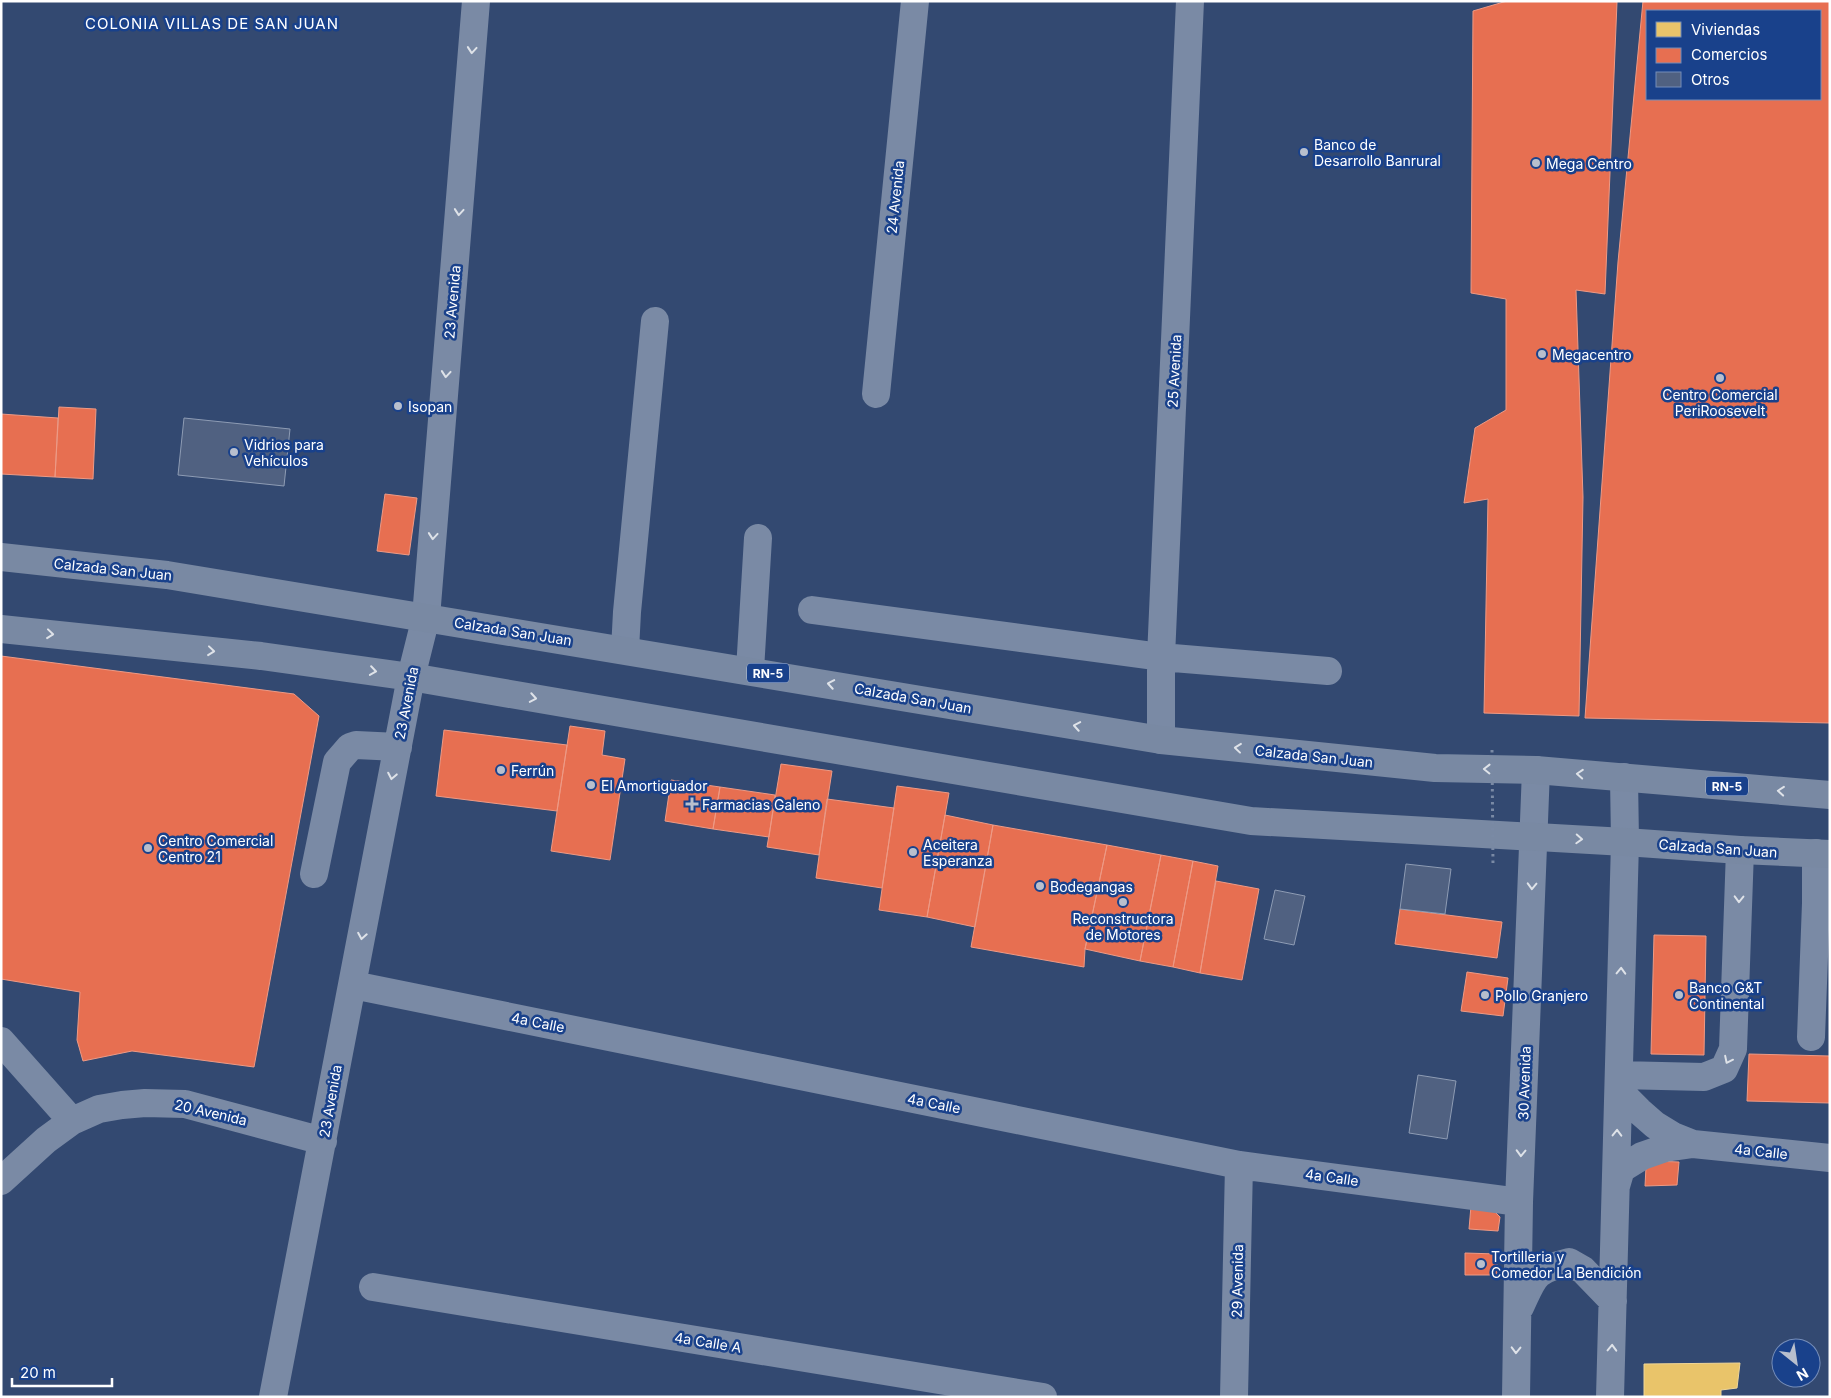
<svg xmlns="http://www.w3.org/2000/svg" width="1831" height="1398" viewBox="0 0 1831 1398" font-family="Inter,sans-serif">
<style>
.homes{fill:#e9c46a;stroke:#f0d697}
.shops{fill:#e76f51;stroke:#ee9a85;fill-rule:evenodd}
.building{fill:#506181;stroke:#8e9cb4}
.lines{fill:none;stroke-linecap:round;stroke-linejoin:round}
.minor{stroke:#7a8aa5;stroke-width:28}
.major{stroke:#7989a3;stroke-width:28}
.path-bridge{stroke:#7a8aa5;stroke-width:3;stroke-dasharray:2.5 4;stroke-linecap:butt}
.oneway{stroke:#dee2e8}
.poi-dot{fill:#b8bfcd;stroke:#19418b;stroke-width:2}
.labels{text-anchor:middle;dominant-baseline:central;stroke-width:5;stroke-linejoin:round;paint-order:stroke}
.shield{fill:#19418b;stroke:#bac6dc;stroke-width:1}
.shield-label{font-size:12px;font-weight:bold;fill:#fff}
.poi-label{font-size:14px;fill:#fff;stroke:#19418b;text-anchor:start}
.street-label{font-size:14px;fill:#fff;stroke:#19418b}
.neighbourhood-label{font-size:15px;letter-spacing:1px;fill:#fff;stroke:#19418b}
</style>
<rect width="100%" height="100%" fill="#334971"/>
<!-- homes -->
<path class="homes" d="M1740 1363 1737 1388 1721 1390V1397H1644V1364Z"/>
<!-- shops -->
<path class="shops" d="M1507 1 1617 2 1605 294 1576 290 1583 497 1579 716 1484 713 1488 499 1464 503 1475 428 1506 410V299L1471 293 1473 11Z
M1643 1H1830V723L1585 718 1618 262ZM1647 11H1820V99H1647Z
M59 407 96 409 93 479 55 477Z
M1 414 58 418 55 477 1 474Z
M385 494 417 498 409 555 377 551Z
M1 656 294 694 319 716 254 1067 132 1051 83 1061 77 1040 80 992 1 979Z
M570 726 605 731 602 755 625 759 610 860 551 851Z
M444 730 567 745 557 811 436 796Z
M781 764 832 771 819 855 767 847Z
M671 780 720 787 713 829 665 821Z
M897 786 949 793 927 917 879 910Z
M720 787 775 795 769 837 713 829Z
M827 799 894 808 882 888 816 878Z
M945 815 993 825 975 927 927 917Z
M993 825 1107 845 1085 949 1084 967 971 947Z
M1107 845 1161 855 1140 961 1085 949Z
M1161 855 1193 861 1173 967 1140 961Z
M1193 861 1218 866 1200 973 1173 967Z
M1216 881 1259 889 1242 980 1200 973Z
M1400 909 1502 922 1497 958 1395 944Z
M1654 935 1706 936 1704 1055 1651 1054Z
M1467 972 1508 978 1503 1016 1461 1011Z
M1749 1054 1830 1056V1103L1747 1101Z
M1653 1161 1679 1162 1677 1185 1645 1186 1646 1167Z
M1471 1206 1491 1208 1500 1217 1498 1231 1469 1229Z
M1465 1253 1497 1254V1275H1465Z"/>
<!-- building -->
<path class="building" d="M184 418 290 429 284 486 178 475Z
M1406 864 1451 869 1445 914 1400 909Z
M1275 890 1305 896 1294 945 1264 939Z
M1418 1075 1456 1081 1447 1139 1409 1133Z"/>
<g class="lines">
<!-- minor -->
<path class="minor" d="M876 394 915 1
M812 610 1161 657 1328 671
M625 650 627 612 655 321
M750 670 758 538
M1161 740V657L1190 1
M314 874 337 762 350 747 356 745 398 747
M353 985 1239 1165 1519 1202
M1811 1037 1816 903V853
M1 1041 72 1121
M1693 1144 1673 1136 1655 1125 1639 1111 1622 1094 1619 1075 1704 1077 1724 1069 1733 1049 1740 850
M1 1181 46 1140 72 1121 99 1109 122 1105 145 1103 185 1104 323 1141
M1616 1186 1621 1169 1642 1156 1665 1148 1693 1144 1830 1158
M373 1287 1043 1397
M1520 1307C1535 1275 1533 1271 1569 1262L1583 1270 1613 1301
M273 1397 411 677 426 617 476 1
M1234 1397 1239 1165
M1516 1397 1519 1202 1536 770
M1610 1397 1625 842 1624 777"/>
<!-- major -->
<path class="major" d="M1 557 167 575 1161 740 1435 768 1536 770 1830 795
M1 629 261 656 411 677 1251 821 1625 842 1740 850 1830 854"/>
<!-- path-bridge -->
<path class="path-bridge" d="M1492 750 1493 866"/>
</g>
<!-- one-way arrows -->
<defs><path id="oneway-chevron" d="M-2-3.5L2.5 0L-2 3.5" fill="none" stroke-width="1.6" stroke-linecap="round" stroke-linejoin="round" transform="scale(1.25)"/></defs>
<g class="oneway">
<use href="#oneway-chevron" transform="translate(472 50) rotate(95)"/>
<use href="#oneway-chevron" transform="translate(459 212) rotate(95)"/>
<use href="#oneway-chevron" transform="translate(446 374) rotate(95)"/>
<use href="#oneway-chevron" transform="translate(433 536) rotate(95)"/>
<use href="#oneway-chevron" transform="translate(50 634) rotate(6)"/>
<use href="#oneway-chevron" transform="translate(211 651) rotate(6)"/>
<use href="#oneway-chevron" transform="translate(373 671) rotate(8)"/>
<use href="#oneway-chevron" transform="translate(831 684) rotate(-170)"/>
<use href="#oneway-chevron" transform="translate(533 698) rotate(10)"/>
<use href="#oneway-chevron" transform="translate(1077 726) rotate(-170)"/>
<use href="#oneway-chevron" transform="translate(1238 748) rotate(-174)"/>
<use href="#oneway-chevron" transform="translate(1487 769) rotate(-179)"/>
<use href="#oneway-chevron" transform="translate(1580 774) rotate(-176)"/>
<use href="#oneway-chevron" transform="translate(392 776) rotate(101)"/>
<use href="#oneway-chevron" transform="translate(1781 791) rotate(-175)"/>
<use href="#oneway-chevron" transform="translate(1579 839) rotate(3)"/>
<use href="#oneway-chevron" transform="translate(1532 886) rotate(92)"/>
<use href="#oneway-chevron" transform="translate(1739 899) rotate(91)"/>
<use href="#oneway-chevron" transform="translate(362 936) rotate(100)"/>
<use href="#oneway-chevron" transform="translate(1621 971) rotate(-88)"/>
<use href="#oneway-chevron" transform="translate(1728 1060) rotate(116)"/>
<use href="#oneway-chevron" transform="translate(1617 1133) rotate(-89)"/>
<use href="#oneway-chevron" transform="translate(1521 1153) rotate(92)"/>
<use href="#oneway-chevron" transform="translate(1612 1348) rotate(-88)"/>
<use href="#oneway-chevron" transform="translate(1516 1350) rotate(91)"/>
</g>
<!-- markers -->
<g class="poi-dot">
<circle cx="1304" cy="152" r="5"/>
<circle cx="1536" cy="163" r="5"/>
<circle cx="1542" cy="354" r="5"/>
<circle cx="1720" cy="378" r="5"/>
<circle cx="398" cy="406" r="5"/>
<circle cx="234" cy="452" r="5"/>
<circle cx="501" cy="770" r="5"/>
<circle cx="591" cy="785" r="5"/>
<path d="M689.5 796.5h5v5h5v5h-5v5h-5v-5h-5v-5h5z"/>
<circle cx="148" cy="848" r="5"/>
<circle cx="913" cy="852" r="5"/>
<circle cx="1040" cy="886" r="5"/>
<circle cx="1123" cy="902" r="5"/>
<circle cx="1485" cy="995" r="5"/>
<circle cx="1679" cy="995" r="5"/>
<circle cx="1481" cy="1264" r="5"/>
</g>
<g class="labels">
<!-- shield labels -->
<g class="shield">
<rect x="747" y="663.5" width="42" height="19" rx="4"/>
<rect x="1706" y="776.5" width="42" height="19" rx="4"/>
</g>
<g class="shield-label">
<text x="768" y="673">RN-5</text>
<text x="1727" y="786">RN-5</text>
</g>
<!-- poi labels -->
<g class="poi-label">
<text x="1314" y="144">Banco de<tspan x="1314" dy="16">Desarrollo Banrural</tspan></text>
<text x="1546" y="163">Mega Centro</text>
<text x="1552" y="354">Megacentro</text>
<text x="1720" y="394" text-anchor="middle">Centro Comercial<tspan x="1720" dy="16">PeriRoosevelt</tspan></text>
<text x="408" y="406">Isopan</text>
<text x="244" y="444">Vidrios para<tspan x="244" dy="16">Vehículos</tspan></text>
<text x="511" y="770">Ferrún</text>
<text x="601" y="785">El Amortiguador</text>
<text x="702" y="804">Farmacias Galeno</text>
<text x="158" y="840">Centro Comercial<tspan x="158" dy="16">Centro 21</tspan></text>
<text x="923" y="844">Aceitera<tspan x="923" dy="16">Esperanza</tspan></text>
<text x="1050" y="886">Bodegangas</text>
<text x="1123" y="918" text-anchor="middle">Reconstructora<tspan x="1123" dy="16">de Motores</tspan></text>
<text x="1689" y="987">Banco G&amp;T<tspan x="1689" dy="16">Continental</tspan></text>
<text x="1495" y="995">Pollo Granjero</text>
<text x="1491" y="1256">Tortilleria y<tspan x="1491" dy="16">Comedor La Bendición</tspan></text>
</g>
<!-- street labels -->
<g class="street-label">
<text transform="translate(895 197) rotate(-84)">24 Avenida</text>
<text transform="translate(452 302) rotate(-85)">23 Avenida</text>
<text transform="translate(1174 371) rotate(-87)">25 Avenida</text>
<text transform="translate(113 569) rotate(6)">Calzada San Juan</text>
<text transform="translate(513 631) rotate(9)">Calzada San Juan</text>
<text transform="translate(913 698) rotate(10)">Calzada San Juan</text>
<text transform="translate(406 703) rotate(-79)">23 Avenida</text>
<text transform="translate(1314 756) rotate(6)">Calzada San Juan</text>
<text transform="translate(1718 848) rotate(4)">Calzada San Juan</text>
<text transform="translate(538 1022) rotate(11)">4a Calle</text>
<text transform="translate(1524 1083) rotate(-88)">30 Avenida</text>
<text transform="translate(330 1101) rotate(-80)">23 Avenida</text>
<text transform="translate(934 1103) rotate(11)">4a Calle</text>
<text transform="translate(211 1112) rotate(13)">20 Avenida</text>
<text transform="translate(1761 1151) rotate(6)">4a Calle</text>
<text transform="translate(1332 1177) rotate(8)">4a Calle</text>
<text transform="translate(1237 1281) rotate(-89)">29 Avenida</text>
<text transform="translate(708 1342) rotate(9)">4a Calle A</text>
</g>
<!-- neighbourhood labels -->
<g class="neighbourhood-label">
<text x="212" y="23">COLONIA VILLAS DE SAN JUAN</text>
</g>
</g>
<!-- border -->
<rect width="1831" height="1398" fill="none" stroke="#ffffff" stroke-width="5"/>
<!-- legend -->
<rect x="1646" y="10" width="175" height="90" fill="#19418b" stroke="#758db9"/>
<rect x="1656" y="22" width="25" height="15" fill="#e9c46a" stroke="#758db9"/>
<text x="1691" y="35" font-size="15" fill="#ffffff">Viviendas</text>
<rect x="1656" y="48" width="25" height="15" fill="#e76f51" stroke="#758db9"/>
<text x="1691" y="60" font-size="15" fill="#ffffff">Comercios</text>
<rect x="1656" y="72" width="25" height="15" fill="#506181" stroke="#758db9"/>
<text x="1691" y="85" font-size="15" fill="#ffffff">Otros</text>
<!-- north arrow -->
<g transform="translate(1796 1363) rotate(150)"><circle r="24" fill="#19418b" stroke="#758db9"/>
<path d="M0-4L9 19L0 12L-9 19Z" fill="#b8bfcd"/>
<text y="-8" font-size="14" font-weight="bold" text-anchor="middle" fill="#ffffff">N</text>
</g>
<!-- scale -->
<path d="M12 1378v8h100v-8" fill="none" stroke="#ffffff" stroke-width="2.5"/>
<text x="20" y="1378" font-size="15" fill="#ffffff" stroke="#19418b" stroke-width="4" paint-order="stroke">20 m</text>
</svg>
